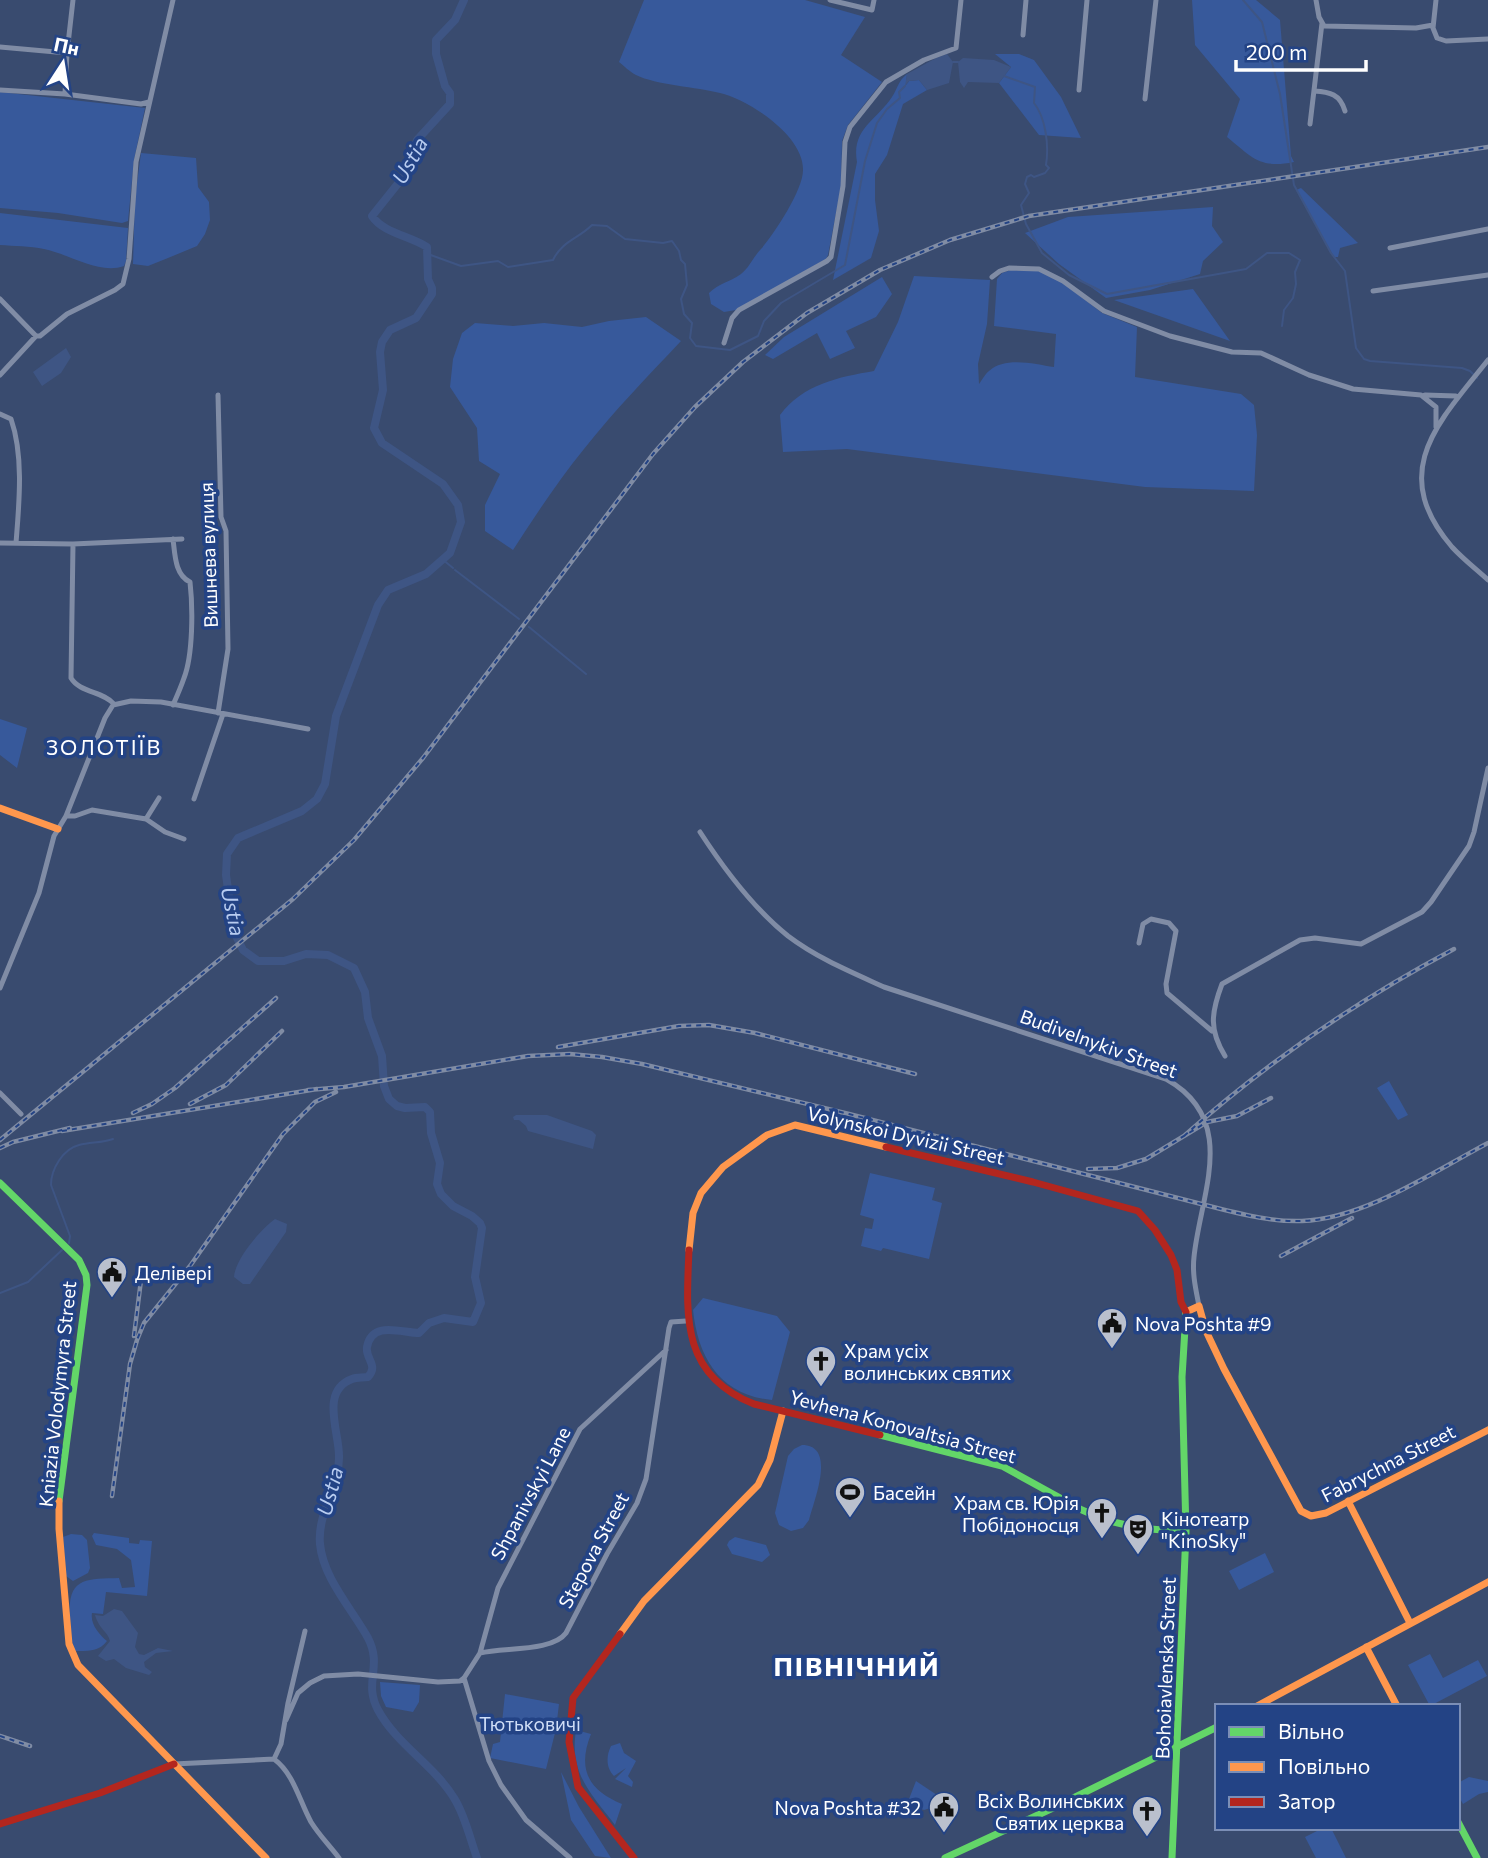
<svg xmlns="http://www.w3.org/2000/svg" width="1488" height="1858" viewBox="0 0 1488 1858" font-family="Commissioner,sans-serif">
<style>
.green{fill:#37599b}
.water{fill:#3e5584}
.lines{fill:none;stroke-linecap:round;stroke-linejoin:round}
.stream{stroke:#3e5584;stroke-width:2}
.river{stroke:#3e5584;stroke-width:8}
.street{stroke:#808ca5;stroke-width:5}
.fast{stroke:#63d668;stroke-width:7}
.slow{stroke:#ff974d;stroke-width:7}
.jam{stroke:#b3261e;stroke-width:7}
.rail-casing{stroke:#808ca4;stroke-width:4.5}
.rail{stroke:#234385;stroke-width:2;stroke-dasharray:5;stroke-linecap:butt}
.labels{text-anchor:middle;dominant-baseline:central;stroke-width:7;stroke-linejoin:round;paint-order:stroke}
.street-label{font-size:19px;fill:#fff;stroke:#234385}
.poi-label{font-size:19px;fill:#fff;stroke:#234385;text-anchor:start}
.park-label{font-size:19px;fill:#d0def7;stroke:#234385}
.water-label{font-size:21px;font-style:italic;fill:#b8ccf0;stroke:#234385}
.neighbourhood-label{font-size:21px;letter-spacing:2px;fill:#fff;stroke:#234385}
.district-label{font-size:26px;font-weight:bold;letter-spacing:2px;fill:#fff;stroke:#234385}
</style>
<rect width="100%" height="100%" fill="#394b6f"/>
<!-- green -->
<path class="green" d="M644 0H805L865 17 841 55 882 82 848 125 842 141 841 187 828 255 826 259 736 310 724 312 711 304 709 293C719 283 730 282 741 274 749 268 754 256 761 249 774 234 804 189 803 169 803 135 749 100 720 93 697 87 656 85 636 75 630 72 624 66 619 62Z
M1192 0H1256L1280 20 1291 156 1294 162C1259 169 1252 157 1227 137L1240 99 1195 45Z
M995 54H1019L1034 60 1061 97 1081 138 1039 135 999 83 1011 67Z
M907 74 906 85 909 81 919 80 927 90 903 104 887 155 875 174V200L879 231 871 258 833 280 857 162C851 129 877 120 892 97 898 88 898 81 907 74Z
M0 92 145 108 134 160 128 221 122 223 58 213 0 208Z
M141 153 196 158 198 187 209 202 210 220 205 234 197 246 168 258 148 266 133 264 135 198Z
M1301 188 1358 243 1340 248 1338 257H1334L1296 190Z
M1213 207 1212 226 1223 242 1203 261 1200 274 1150 290 1106 298 1059 264 1025 233 1068 217Z
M0 213 128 228 126 261 124 266C99 275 69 254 44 249 30 246 14 246 0 245Z
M1011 270 1039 271 1062 282 1102 313 1137 327 1135 377 1241 394 1254 405 1257 435 1254 491 1145 487 847 449 783 452 780 415C803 384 839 377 874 371L898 322 914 276 990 280 987 324 978 364 979 384C982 380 985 374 989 371 1005 356 1035 364 1054 367L1056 334 994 326 997 279 1002 273Z
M882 277 892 294 876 317 846 331 855 348 830 359 817 333 773 359 765 355 784 337Z
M1193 289 1230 341 1114 300Z
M646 317 681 341C648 376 614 411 584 449 558 481 535 516 513 550L485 531V505L500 474 479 461 477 428 450 387 453 359 462 333 475 323 513 326 544 323 582 327 609 321Z
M0 719 27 728 17 768 0 755Z
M1389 1081 1408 1115 1398 1120 1377 1088Z
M870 1173 935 1188 932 1200 942 1203 929 1259 883 1248 881 1251 861 1246 865 1228 872 1229 874 1219 860 1215Z
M703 1298 777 1316 790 1332 772 1400C720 1395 698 1358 693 1310Z
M802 1445C837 1445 814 1500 809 1520L803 1528 791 1531 779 1525 775 1513 788 1456 794 1449Z
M94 1533 129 1538V1543L139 1544 140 1540 152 1541 147 1596 106 1592 103 1614 92 1613C90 1624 99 1634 107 1641 99 1652 87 1651 74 1651 71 1640 71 1629 70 1618 67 1577 86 1579 119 1578L122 1588 135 1587 131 1560 117 1549 96 1545 92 1536Z
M71 1534 82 1535 87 1540 90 1568 88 1573 73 1581 66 1576 63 1537Z
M735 1537 766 1545 770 1555 762 1562 732 1554 727 1545 729 1541Z
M1265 1553 1274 1572 1239 1590 1229 1571Z
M1430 1654 1443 1678 1478 1660 1487 1676 1430 1706 1408 1665Z
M380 1682 420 1685 419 1702 413 1712 386 1707 381 1696Z
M505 1694 559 1704 556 1729 546 1769 490 1758 493 1744 500 1742Z
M576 1730 591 1734C577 1769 588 1790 622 1804L615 1825C591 1793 569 1774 576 1730Z
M620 1743 624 1753 636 1761 628 1776 633 1782 632 1787 615 1779 626 1768 614 1776C606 1768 606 1756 611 1746Z
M561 1772 579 1807 611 1858 595 1856 571 1820Z
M1469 1777 1488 1781V1792L1479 1794 1463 1804 1458 1795V1783Z
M916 1781 943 1799 940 1805 924 1810 911 1805 909 1799Z
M1323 1828H1331L1346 1858H1316L1305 1837Z"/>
<!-- water -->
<path class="water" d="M947 54 953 62 949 83 927 90 919 80 909 81 905 86 907 74 936 58Z
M963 58 994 60 1011 67 999 83 968 82 964 88 960 82 958 62Z
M66 348 71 357 61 373 42 386 33 372Z
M516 1115H547L592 1131 596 1135 593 1149 528 1131 526 1126 519 1120H514L513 1117Z
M275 1219 287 1224 286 1232 250 1284H243L234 1277C235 1259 261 1229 275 1219Z
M114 1609 122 1611 138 1633 135 1647 139 1654 144 1655 158 1648 173 1651 156 1653 144 1662 145 1667 152 1672 149 1675 126 1668 114 1659 106 1661 98 1656 110 1641C108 1632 99 1629 95 1615L103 1616Z"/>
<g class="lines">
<!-- stream -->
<path class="stream" d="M1243 0 1262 22 1280 94 1294 185 1331 253 1345 271 1356 348 1364 359 1370 361 1462 368 1470 371 1477 378
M953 62H958
M1004 76 1035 87 1034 103C1046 118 1049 146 1046 165L1049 168 1045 173 1034 177 1031 175 1027 177 1025 184 1029 193 1021 205 1026 224 1042 253 1069 275 1107 294 1246 269 1267 253H1289L1300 260 1295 272 1296 284 1293 298 1284 310 1282 326
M428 254 461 266 498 261 508 267 553 260C562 241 578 239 592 225L607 226 625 239 663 243 672 241 679 251 681 260 685 264 687 285 681 299 684 314 692 323 690 338 696 346 730 350 758 336 764 321 781 303 845 265 865 161 877 123 887 109 900 98 899 92 905 86
M442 559 453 568
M455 570 519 619
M529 627 586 674
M69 1243 70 1236 51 1185C51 1169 63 1149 79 1145 91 1142 102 1143 113 1139
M0 1293 28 1282 62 1250"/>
<!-- river -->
<path class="river" d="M464 0 455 20 436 40V54L445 86 450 93V104L417 140 404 176 372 216C383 233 411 236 427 247L428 279 432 288V294L416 318 390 330 382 342 380 352 383 390 374 428 382 443 443 484 458 505 461 522 450 553 426 574 388 590 378 605 336 716 325 784 317 799 302 811 238 838 227 854 226 875 234 932 243 950 258 961H284L306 954 328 955 354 968 365 992 368 1018 382 1056 384 1086 389 1099 397 1106 405 1108 425 1107 430 1112 431 1133 440 1163 437 1184 441 1194 453 1206 472 1216 480 1223 482 1228 475 1277 481 1303 473 1322 444 1318 429 1323 419 1333C402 1333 372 1320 367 1347 365 1359 379 1365 368 1377 362 1378 357 1377 352 1379 320 1391 339 1431 339 1456 340 1486 317 1513 320 1544 323 1578 352 1609 368 1638 383 1667 363 1682 378 1710 397 1745 434 1765 454 1798 465 1815 470 1839 477 1858"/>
<!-- street -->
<path class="street" d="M830 0 872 10 874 0
M1316 0 1319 17 1324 26 1416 28 1433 25
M1436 0 1433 28 1437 38 1446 41 1488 39
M1023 35 1026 0
M0 47 67 53
M0 90 65 94 141 104 149 102
M1079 90 1087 0
M1314 91C1330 92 1340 94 1345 111
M65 94 67 53 73 0
M1145 99 1156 0
M1310 124 1322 23
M1390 248 1488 229
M992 277 1000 271 1009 268 1039 269 1063 281 1104 311 1170 336 1232 352 1261 353 1309 375 1353 389 1421 395 1436 407V427
M1373 291 1488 275
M0 299 36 336
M724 343 732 318 739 310 827 261 831 257 843 186 845 142 850 127 886 82 924 60 956 48 961 0
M1488 360C1439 422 1387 471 1452 547 1463 559 1476 569 1488 580
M0 375 36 336H40L67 314 115 290 123 284 129 259 136 162 173 0
M1425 395 1456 396
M0 414 11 419C24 456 19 505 16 543
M173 539C175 555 175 575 190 582 193 608 193 655 184 678 181 687 177 696 173 705
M0 543 73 544 182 539
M73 544 71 678C80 693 103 691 114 704
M218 713 228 649 226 531 221 517 218 395
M194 799 223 714
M66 816H75L92 810 146 819 165 832 184 839
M146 819 159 798
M700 832C724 869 753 908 788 936 817 958 851 972 884 987L1166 1079C1240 1120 1200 1195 1194 1257 1192 1274 1196 1290 1199 1306
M1139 943 1143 924 1151 919 1169 923 1176 931 1166 984 1167 993 1212 1031
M0 988 39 893 54 836 66 816 105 718 113 705 131 701 161 702 308 729
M1225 1056C1209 1030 1211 1013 1222 984L1300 940 1315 938 1361 944 1422 912 1431 902 1469 846 1474 832 1488 768
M0 1093 21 1114
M480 1653C504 1647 552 1652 566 1633L607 1554 637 1503 646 1479 669 1328 671 1322 686 1321
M464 1678 489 1761 501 1785 526 1820 570 1858
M286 1720 298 1693 310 1683 324 1676 358 1674 438 1682 460 1681 464 1678 480 1653 498 1588 580 1429 666 1350
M274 1759C294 1774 299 1800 311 1822 319 1835 330 1846 339 1858
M174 1764 274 1759 281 1744 288 1703 305 1631"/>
<!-- fast -->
<path class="fast" d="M0 1183 79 1260 86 1275 87 1285 59 1501
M880 1435 1002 1466 1082 1510 1105 1520 1139 1528 1186 1532
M1458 1822 1477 1858
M945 1858 1053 1808 1217 1727
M1172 1858 1186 1532 1182 1377 1186 1312"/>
<!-- slow -->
<path class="slow" d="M0 808 58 829
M689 1250 693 1213 701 1193 723 1167 767 1135 795 1125 886 1147
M1186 1312 1199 1306 1206 1331 1224 1369 1301 1511 1311 1516 1326 1513 1488 1430
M59 1501V1529L69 1644 78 1665 266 1858
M1348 1501 1410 1623
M620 1634 644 1601 758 1485 770 1460 783 1411
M1366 1647 1397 1706
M1257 1706 1488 1582"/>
<!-- jam -->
<path class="jam" d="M886 1147 1033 1182 1138 1211 1155 1230 1171 1255 1177 1270 1181 1302 1186 1312
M689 1250C686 1317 681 1375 754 1404L880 1435
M620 1634 573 1698 569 1742 578 1787 634 1858
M0 1824 100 1793 174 1764"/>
<!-- rail casing -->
<g class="rail-casing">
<path id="rail" d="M558 1047 679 1026 709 1025 755 1033 915 1074
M308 1090 344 1087 528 1056 570 1054 602 1057 642 1064 849 1114 1217 1208C1245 1215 1273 1222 1302 1221 1364 1219 1433 1172 1488 1143
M190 1104 226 1085 282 1031
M133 1113 152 1104 175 1088 276 998
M62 1131 317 1089
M1184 1136C1266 1063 1358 1000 1454 949
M0 1140 293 899 354 840 423 758 653 454 695 407 743 362 807 313 880 270 950 240 1029 216 1488 147
M0 1148 13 1142 70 1128
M1088 1169 1117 1168 1146 1159 1207 1122 1237 1116 1271 1098
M1281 1256 1352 1218
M134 1336 141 1280
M112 1496 130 1364 137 1340 144 1323 190 1266 283 1134 315 1102 336 1092
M0 1736 30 1746"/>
</g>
<!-- rail -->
<use href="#rail" class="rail"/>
</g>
<!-- icons -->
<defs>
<g id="civic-pin" transform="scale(1.575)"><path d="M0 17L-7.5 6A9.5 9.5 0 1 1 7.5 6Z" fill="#bac0cd" stroke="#234385"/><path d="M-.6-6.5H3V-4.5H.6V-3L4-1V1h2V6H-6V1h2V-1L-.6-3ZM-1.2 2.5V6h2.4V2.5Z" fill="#111"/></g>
<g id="church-pin" transform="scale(1.575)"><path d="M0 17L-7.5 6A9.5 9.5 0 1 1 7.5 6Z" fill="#bac0cd" stroke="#234385"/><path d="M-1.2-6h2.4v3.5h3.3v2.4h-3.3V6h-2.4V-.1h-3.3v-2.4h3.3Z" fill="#111"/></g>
<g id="stadium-pin" transform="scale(1.575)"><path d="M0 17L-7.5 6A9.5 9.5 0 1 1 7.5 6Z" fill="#bac0cd" stroke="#234385"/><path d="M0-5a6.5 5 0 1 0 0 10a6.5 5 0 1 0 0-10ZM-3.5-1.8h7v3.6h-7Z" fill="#111"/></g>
<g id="theatre-pin" transform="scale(1.575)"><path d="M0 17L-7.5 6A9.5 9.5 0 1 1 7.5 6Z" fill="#bac0cd" stroke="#234385"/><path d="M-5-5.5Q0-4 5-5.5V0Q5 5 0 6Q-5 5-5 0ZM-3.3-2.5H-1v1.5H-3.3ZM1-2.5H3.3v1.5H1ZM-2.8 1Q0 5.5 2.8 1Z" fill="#111"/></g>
</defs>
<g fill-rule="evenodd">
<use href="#civic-pin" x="112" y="1272"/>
<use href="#civic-pin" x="1112" y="1323"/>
<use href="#church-pin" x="821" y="1361"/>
<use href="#stadium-pin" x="850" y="1492"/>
<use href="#church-pin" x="1102" y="1513"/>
<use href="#theatre-pin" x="1138" y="1529"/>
<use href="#civic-pin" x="944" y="1807"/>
<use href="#church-pin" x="1147" y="1811"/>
</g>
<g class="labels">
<!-- street labels -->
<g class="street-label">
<text transform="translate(208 555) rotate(-92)">Вишнева вулиця</text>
<text transform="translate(1099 1043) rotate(20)">Budivelnykiv Street</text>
<text transform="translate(906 1135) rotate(13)">Volynskoi Dyvizii Street</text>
<text transform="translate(57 1394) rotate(-84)">Kniazia Volodymyra Street</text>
<text transform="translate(903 1426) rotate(15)">Yevhena Konovaltsia Street</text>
<text transform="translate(1388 1463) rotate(-27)">Fabrychna Street</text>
<text transform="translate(530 1493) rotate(-62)">Shpanivskyi Lane</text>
<text transform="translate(593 1550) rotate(-62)">Stepova Street</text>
<text transform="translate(1165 1668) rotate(-88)">Bohoiavlenska Street</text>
</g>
<!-- poi labels -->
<g class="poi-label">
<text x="135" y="1272">Делівері</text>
<text x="1135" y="1323">Nova Poshta #9</text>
<text x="844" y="1350">Храм усіх<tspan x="844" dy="22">волинських святих</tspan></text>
<text x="873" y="1492">Басейн</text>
<text x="1079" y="1502" text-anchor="end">Храм св. Юрія<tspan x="1079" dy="22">Побідоносця</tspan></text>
<text x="1161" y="1518">Кінотеатр<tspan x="1161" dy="22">"KinoSky"</tspan></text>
<text x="1124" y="1800" text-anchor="end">Всіх Волинських<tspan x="1124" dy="22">Святих церква</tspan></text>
<text x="921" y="1807" text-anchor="end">Nova Poshta #32</text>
</g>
<!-- park labels -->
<g class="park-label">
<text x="530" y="1723">Тютьковичі</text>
</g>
<!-- water labels -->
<g class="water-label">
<text transform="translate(409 160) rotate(-61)">Ustia</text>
<text transform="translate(234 911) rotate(78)">Ustia</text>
<text transform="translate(329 1491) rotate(-75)">Ustia</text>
</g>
<!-- neighbourhood labels -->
<g class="neighbourhood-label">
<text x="104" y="746">ЗОЛОТІЇВ</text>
</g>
<!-- district labels -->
<g class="district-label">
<text x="857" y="1665">ПІВНІЧНИЙ</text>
</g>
</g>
<!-- legend -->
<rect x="1215" y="1704" width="245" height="126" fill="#234385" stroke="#7b8eb6" stroke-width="2"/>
<rect x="1229" y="1727" width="35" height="10" fill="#63d668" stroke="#7b8eb6" stroke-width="2"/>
<text x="1278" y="1739" font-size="21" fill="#ffffff">Вільно</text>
<rect x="1229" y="1762" width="35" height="10" fill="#ff974d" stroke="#7b8eb6" stroke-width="2"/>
<text x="1278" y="1774" font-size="21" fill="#ffffff">Повільно</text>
<rect x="1229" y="1797" width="35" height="10" fill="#b3261e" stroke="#7b8eb6" stroke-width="2"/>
<text x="1278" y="1809" font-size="21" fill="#ffffff">Затор</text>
<!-- north arrow -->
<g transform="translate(63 63) rotate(12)" stroke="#234385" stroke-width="5" paint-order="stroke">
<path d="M0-5L12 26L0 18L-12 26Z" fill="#ffffff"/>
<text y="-10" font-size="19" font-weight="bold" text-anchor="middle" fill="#ffffff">Пн</text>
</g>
<!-- scale -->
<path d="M1236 60v10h130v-10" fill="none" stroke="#ffffff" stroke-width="3.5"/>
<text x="1246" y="60" font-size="21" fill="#ffffff" stroke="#234385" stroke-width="5" paint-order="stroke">200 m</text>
</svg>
